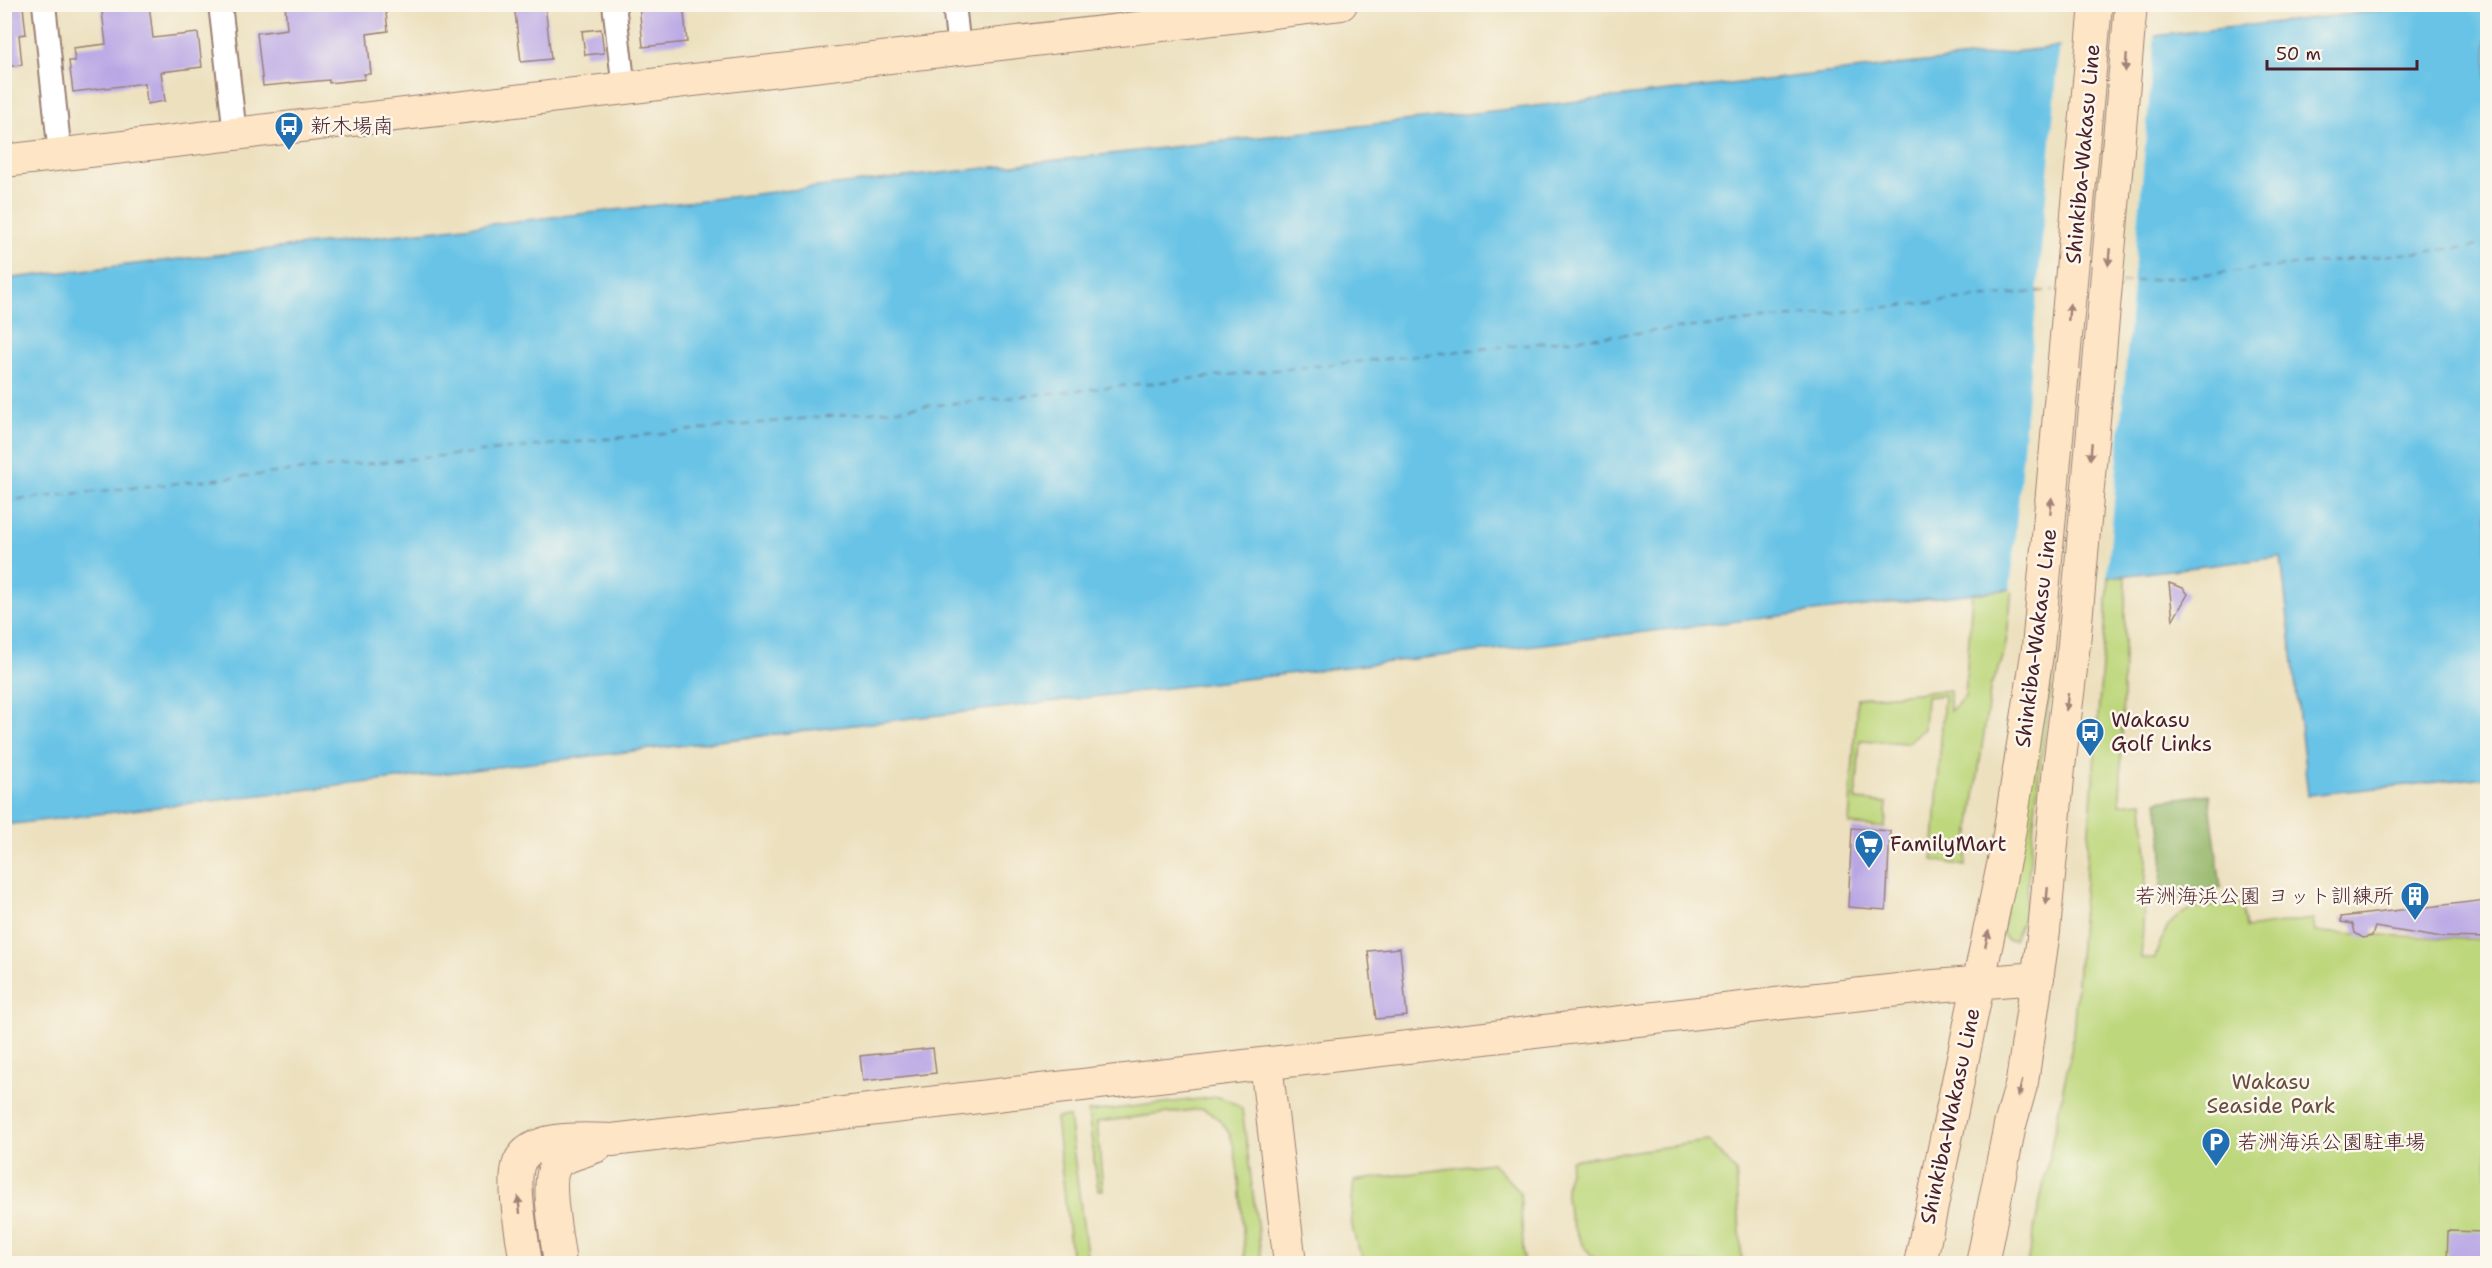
<svg xmlns="http://www.w3.org/2000/svg" width="2492" height="1268" viewBox="0 0 2492 1268" font-family="'Shantell Sans','Klee One',sans-serif">
<style>
.green{fill:#bdd77c;stroke:#847b54;stroke-width:1.5}
.forest{fill:#96b86c;stroke:#706c4c;stroke-width:1.5}
.water{fill:#68c3e6;stroke:#597188;stroke-width:1.5}
.pier{fill:#ece0be}
.lines{fill:none;stroke-linecap:round;stroke-linejoin:round}
.ferry{stroke:#54586c;stroke-width:1.5;stroke-dasharray:8 6;stroke-linecap:butt}
.building{fill:#b9a7e5}
.street-casing{stroke:#9b8074;stroke-width:26}
.secondary-casing{stroke:#9b8074;stroke-width:34}
.street{stroke:#fff;stroke-width:22}
.secondary{stroke:#fde5c5;stroke-width:32}
.oneway{fill:#a48278}
.labels{text-anchor:middle;dominant-baseline:central;stroke-width:5;stroke-linejoin:round;paint-order:stroke}
.poi-label{font-size:21px;fill:#4a1f2b;stroke:#fbf7ec;text-anchor:start}
.street-label{font-size:21px;fill:#4a1f2b;stroke:#fbf7ec}
.park-label{font-size:21px;fill:#674d3f;stroke:#fbf7ec}
</style>
<rect width="100%" height="100%" fill="#fbf7ec"/>
<filter id="ink" filterUnits="userSpaceOnUse"><feTurbulence type="fractalNoise" baseFrequency=".0167" numOctaves="2"/><feDisplacementMap in="SourceGraphic" scale="12" xChannelSelector="R" yChannelSelector="G"/><feConvolveMatrix kernelMatrix="1 2 1 2 8 2 1 2 1" color-interpolation-filters="sRGB"/></filter>
<filter id="wash" filterUnits="userSpaceOnUse"><feTurbulence type="fractalNoise" baseFrequency=".008" numOctaves="4" result="noise"/><feDisplacementMap in="SourceGraphic" scale="24" xChannelSelector="R" yChannelSelector="G"/><feGaussianBlur stdDeviation="1.35" result="paint"/><feColorMatrix in="noise" values="0 0 0 0 0 0 0 0 0 0 0 0 0 0 0 0 0 1.4 0 .05"/><feComposite in="paint" operator="in"/></filter>
<g filter="url(#wash)">
<rect width="100%" height="100%" fill="#ece0be"/>
<!-- green -->
<path class="green" d="M2109 577H2126L2120 804 2143 802 2147 858 2141 959 2155 958C2170 904 2192 907 2242 904L2246 928 2313 919 2315 932 2487 940V1263L2027 1264 2072 1046Z
M2012 589C2008 620 2009 658 1991 684L1965 866 1933 860 1944 695 1926 697 1924 729 1907 743 1860 740 1856 800 1887 803 1885 828 1849 824 1857 698 1950 690V711L1965 697 1972 594Z
M2051 660 2054 666 2039 774 2024 918 2014 940H2007L2002 933Z
M1217 1097 1230 1101 1242 1109 1262 1263H1245C1243 1237 1240 1153 1229 1133 1222 1121 1214 1113 1202 1109L1097 1122 1103 1190H1098L1088 1112Z
M1069 1117 1088 1263H1072L1056 1118Z
M1708 1141 1736 1171 1742 1263H1599C1582 1248 1568 1221 1566 1197 1565 1186 1569 1172 1571 1160Z
M1492 1163 1520 1192 1524 1263H1366C1348 1231 1350 1217 1354 1181Z"/>
<!-- forest -->
<path class="forest" d="M2209 794 2221 888 2192 892 2165 904 2160 901 2163 850 2157 801Z"/>
<!-- water -->
<path class="water" d="M2430 5H2487V777L2308 795 2281 557 5 825 4 279Z"/>
<!-- pier -->
<path class="pier" d="M2155 33 2107 581 2010 592 2060 43Z"/>
<g class="lines">
<!-- ferry -->
<path class="ferry" d="M2121 283 2488 245
M4 501 2054 290"/>
</g>
<g id="blocks">
<!-- building -->
<path class="building" d="M101 4H149L153 38 198 33 202 67 161 72 165 101 147 104 145 83 73 92 69 61H75L73 48 106 44Z
M285 4H385L388 31 367 34 371 74H364L365 79 329 83V80L263 86 257 33 287 29Z
M514 4H545L551 59 521 62Z
M639 4H683L687 42 643 47Z
M15 5V7L23 6 26 34 19 35 22 65 4 67V6Z
M601 29 604 53 585 55 582 31Z
M2169 583 2183 588 2188 594 2173 620Z
M1852 828 1890 831 1886 910 1848 907Z
M2487 900V938L2436 937 2375 927 2372 936 2363 938 2355 933 2353 924 2341 922V917Z
M1400 948 1407 1016 1376 1019 1368 951Z
M933 1048 936 1073 863 1081 860 1056Z
M2448 1231 2485 1232 2484 1241H2487V1263H2447Z"/>
</g>
</g>
<g filter="url(#ink)">
<use href="#blocks" fill-opacity="0" stroke="#9b8074" stroke-width="1.5"/>
<g class="lines">
<!-- street casing -->
<g class="street-casing">
<path id="street" d="M44 4 60 155
M220 4 235 134
M614 4 624 89
M954 4 959 49"/>
</g>
<!-- secondary casing -->
<g class="secondary-casing">
<path id="secondary" d="M4 161 1341 4
M1266 1064 1290 1264
M526 1264C523 1240 511 1184 519 1163 531 1134 587 1139 612 1140L1826 998 1934 986 2038 978
M560 1264C558 1242 543 1177 558 1162 564 1156 588 1150 597 1146
M1920 1264 2008 841 2038 648 2096 4
M1982 1264 2010 1125 2022 1082 2044 931 2059 767 2074 644 2131 4"/>
</g>
<!-- street -->
<use href="#street" class="street"/>
<!-- secondary -->
<use href="#secondary" class="secondary"/>
</g>
<!-- one-way arrows -->
<defs><path id="oneway-solid" d="M-6-.8H1V-3.2L6.5 0L1 3.2V.8H-6Z" transform="scale(1.5)"/></defs>
<g class="oneway">
<use href="#oneway-solid" transform="translate(2126 63) rotate(95)"/>
<use href="#oneway-solid" transform="translate(2109 257) rotate(95)"/>
<use href="#oneway-solid" transform="translate(2069 312) rotate(-85)"/>
<use href="#oneway-solid" transform="translate(2091 451) rotate(95)"/>
<use href="#oneway-solid" transform="translate(2051 506) rotate(-85)"/>
<use href="#oneway-solid" transform="translate(2067 702) rotate(97)"/>
<use href="#oneway-solid" transform="translate(2047 896) rotate(95)"/>
<use href="#oneway-solid" transform="translate(1987 939) rotate(-78)"/>
<use href="#oneway-solid" transform="translate(2020 1089) rotate(105)"/>
<use href="#oneway-solid" transform="translate(519 1205) rotate(-97)"/>
</g>
</g>
<!-- icons -->
<defs>
<g id="bus-pin" transform="scale(1.5)"><path d="M0 17L-7.5 6A9.5 9.5 0 1 1 7.5 6Z" fill="#1f6fb2" stroke="#fbf7ec"/><path d="M-5-6H5V4H4V6H2V4H-2V6H-4V4H-5ZM-3.5-4V0h7V-4ZM-3.5 1.2v1.5H-2V1.2ZM2 1.2v1.5H3.5V1.2Z" fill="#fff"/></g>
<g id="supermarket-pin" transform="scale(1.5)"><path d="M0 17L-7.5 6A9.5 9.5 0 1 1 7.5 6Z" fill="#1f6fb2" stroke="#fbf7ec"/><path d="M-6-5.5h2.5l.6 2H6L4.5 2H-2.5L-4.4-4H-6ZM-1.5 3.2a1.3 1.3 0 1 0 .1 0ZM3 3.2a1.3 1.3 0 1 0 .1 0Z" fill="#fff"/></g>
<g id="building-pin" transform="scale(1.5)"><path d="M0 17L-7.5 6A9.5 9.5 0 1 1 7.5 6Z" fill="#1f6fb2" stroke="#fbf7ec"/><path d="M-4-6H4V6H1V3H-1V6H-4ZM-2.5-4.3h1.7v1.8h-1.7ZM.8-4.3h1.7v1.8H.8ZM-2.5-1h1.7V.8h-1.7ZM.8-1h1.7V.8H.8Z" fill="#fff"/></g>
<g id="parking-pin" transform="scale(1.5)"><path d="M0 17L-7.5 6A9.5 9.5 0 1 1 7.5 6Z" fill="#1f6fb2" stroke="#fbf7ec"/><path d="M-3.5-5.5H1a3.5 3.5 0 0 1 0 7H-1V5.5H-3.5ZM-1-3.4V-.6H.8a1.4 1.4 0 0 0 0-2.8Z" fill="#fff"/></g>
</defs>
<g fill-rule="evenodd">
<use href="#bus-pin" x="289" y="126"/>
<use href="#bus-pin" x="2090" y="732"/>
<use href="#supermarket-pin" x="1869" y="844"/>
<use href="#building-pin" x="2415" y="896"/>
<use href="#parking-pin" x="2216" y="1142"/>
</g>
<g class="labels">
<!-- poi labels -->
<g class="poi-label">
<text x="310" y="126">新木場南</text>
<text x="2111" y="720">Wakasu<tspan x="2111" dy="24">Golf Links</tspan></text>
<text x="1890" y="844">FamilyMart</text>
<text x="2394" y="896" text-anchor="end">若洲海浜公園 ヨット訓練所</text>
<text x="2237" y="1142">若洲海浜公園駐車場</text>
</g>
<!-- street labels -->
<g class="street-label">
<text transform="translate(2083 154) rotate(-85)">Shinkiba-Wakasu Line</text>
<text transform="translate(2036 638) rotate(-83)">Shinkiba-Wakasu Line</text>
<text transform="translate(1950 1116) rotate(-78)">Shinkiba-Wakasu Line</text>
</g>
<!-- park labels -->
<g class="park-label">
<text x="2271" y="1082">Wakasu<tspan x="2271" dy="24">Seaside Park</tspan></text>
</g>
</g>
<!-- margin -->
<rect width="2492" height="1268" fill="none" stroke="#fbf7ec" stroke-width="24"/>
<!-- scale -->
<path d="M2267 60v9h150v-9" fill="none" stroke="#4a1f2b" stroke-width="3"/>
<text x="2276" y="60" font-size="18" fill="#4a1f2b" stroke="#fbf7ec" stroke-width="4.5" paint-order="stroke">50 m</text>
</svg>
